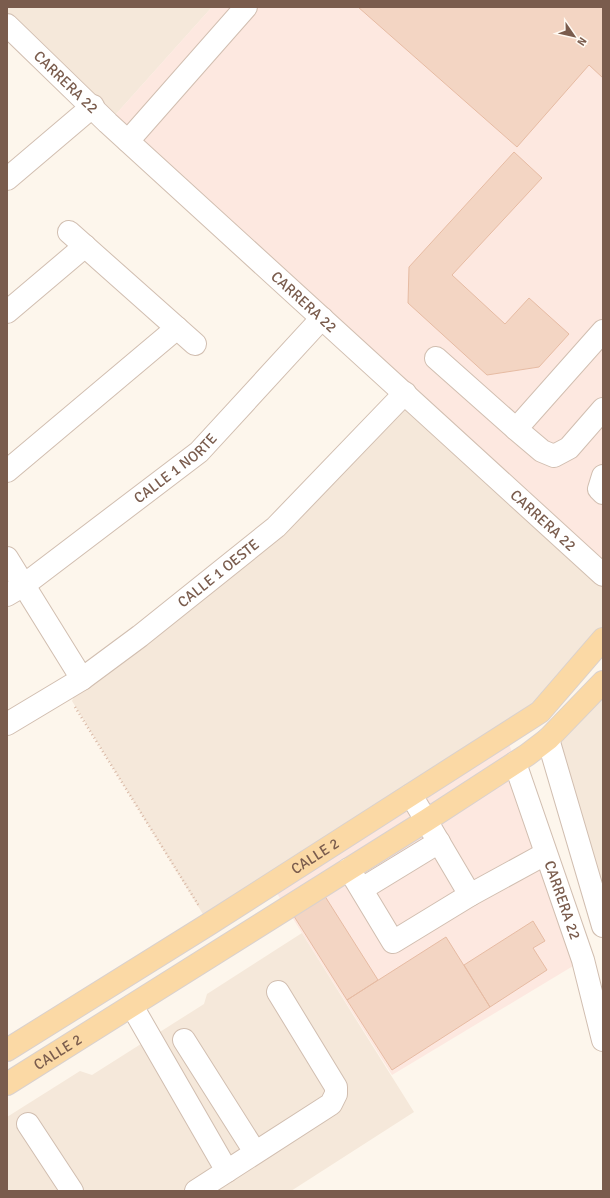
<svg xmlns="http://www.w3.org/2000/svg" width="610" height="1198" viewBox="0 0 610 1198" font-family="Signika,sans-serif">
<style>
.residential{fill:#f5e8da}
.commercial{fill:#fde8e0}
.building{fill:#f3d5c3;stroke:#e6bba3}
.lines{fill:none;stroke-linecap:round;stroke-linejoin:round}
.minor-casing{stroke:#d1beb0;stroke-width:24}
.major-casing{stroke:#dad1cd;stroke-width:24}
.path{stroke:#d9b8a5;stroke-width:2.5;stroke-dasharray:1 3;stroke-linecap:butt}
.minor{stroke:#fff;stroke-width:22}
.major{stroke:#fbd9a5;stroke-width:22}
.labels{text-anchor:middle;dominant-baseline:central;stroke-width:3;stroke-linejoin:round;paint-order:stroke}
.street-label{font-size:15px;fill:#7a5c4d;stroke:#fffaf3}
</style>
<rect width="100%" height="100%" fill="#fdf6ec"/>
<!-- residential -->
<path class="residential" d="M7 7H212L108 123 7 25Z
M405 393 603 575V639L540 712 209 924 72 701 82 679 276 527Z
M603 682V926L548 739Z
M302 933 414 1112 291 1191H7V1117L80 1071 92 1075 204 1004 207 994Z"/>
<!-- commercial -->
<path class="commercial" d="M212 7H603V575L108 123Z
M506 735 583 960 392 1075 271 884Z"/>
<!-- building -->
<path class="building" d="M358 7H603V78L589 65 517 147Z
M514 152 542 178 452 275 505 324 529 298 569 334 539 367 487 375 408 303 409 267Z
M321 890 378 980 347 1000 290 910Z
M533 921 545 941 533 948 547 970 490 1007 464 965Z
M446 937 490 1007 392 1070 347 1000Z"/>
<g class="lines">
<!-- minor casing -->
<g class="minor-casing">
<g id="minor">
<path id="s1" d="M7 25 108 123 603 575"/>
<path d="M128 141 246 7"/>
<path d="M7 179 93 106"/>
<path d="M69 232 195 344"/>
<path d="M7 312 85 246"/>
<path d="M436 358 516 429 603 331"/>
<path d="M516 429 542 451 554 456 569 448 603 409"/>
<path d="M7 471 177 328"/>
<path d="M603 476 599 489 603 493"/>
<path d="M7 558 82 679"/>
<path id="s2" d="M7 595 24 585 199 452 322 318"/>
<path id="s3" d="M7 724 82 679 140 636 276 527 405 393"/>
<path d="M548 739 603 926"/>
<path id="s4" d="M515 763 583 960 603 1040"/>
<path d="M411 795 470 895"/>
<path d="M349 869 393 942 470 895 545 854"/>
<path d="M362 889 439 842"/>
<path d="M132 1006 227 1171"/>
<path d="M184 1040 255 1152"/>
<path d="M28 1124 72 1191"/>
<path d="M196 1191 331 1104 336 1094V1087L278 992"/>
</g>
</g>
<!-- major casing -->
<g class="major-casing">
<g id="major">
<path id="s5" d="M7 1050 209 924 540 712 603 639"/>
<path id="s6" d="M7 1084 427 820 527 755 548 739 603 682"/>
</g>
</g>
<!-- path -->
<path class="path" d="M75 707 199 906"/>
<!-- minor -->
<use href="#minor" class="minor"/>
<!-- major -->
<use href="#major" class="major"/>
</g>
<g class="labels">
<!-- street labels -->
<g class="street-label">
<text stroke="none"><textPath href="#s1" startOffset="82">CARRERA 22</textPath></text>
<text stroke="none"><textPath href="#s1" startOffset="406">CARRERA 22</textPath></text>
<text stroke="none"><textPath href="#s2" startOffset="211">CALLE 1 NORTE</textPath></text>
<text stroke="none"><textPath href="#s1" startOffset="730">CARRERA 22</textPath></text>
<text stroke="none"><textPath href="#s3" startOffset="260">CALLE 1 OESTE</textPath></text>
<text stroke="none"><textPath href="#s5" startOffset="364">CALLE 2</textPath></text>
<text stroke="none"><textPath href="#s4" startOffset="145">CARRERA 22</textPath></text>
<text stroke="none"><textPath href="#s6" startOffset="60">CALLE 2</textPath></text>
</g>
</g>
<!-- border -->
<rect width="610" height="1198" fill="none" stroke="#7a5c4d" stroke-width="16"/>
<!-- north arrow -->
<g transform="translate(574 36) rotate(124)" stroke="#fffaf3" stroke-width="3" paint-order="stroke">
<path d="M0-3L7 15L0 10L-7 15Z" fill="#7a5c4d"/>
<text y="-6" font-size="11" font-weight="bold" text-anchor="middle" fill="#7a5c4d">N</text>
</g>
</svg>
